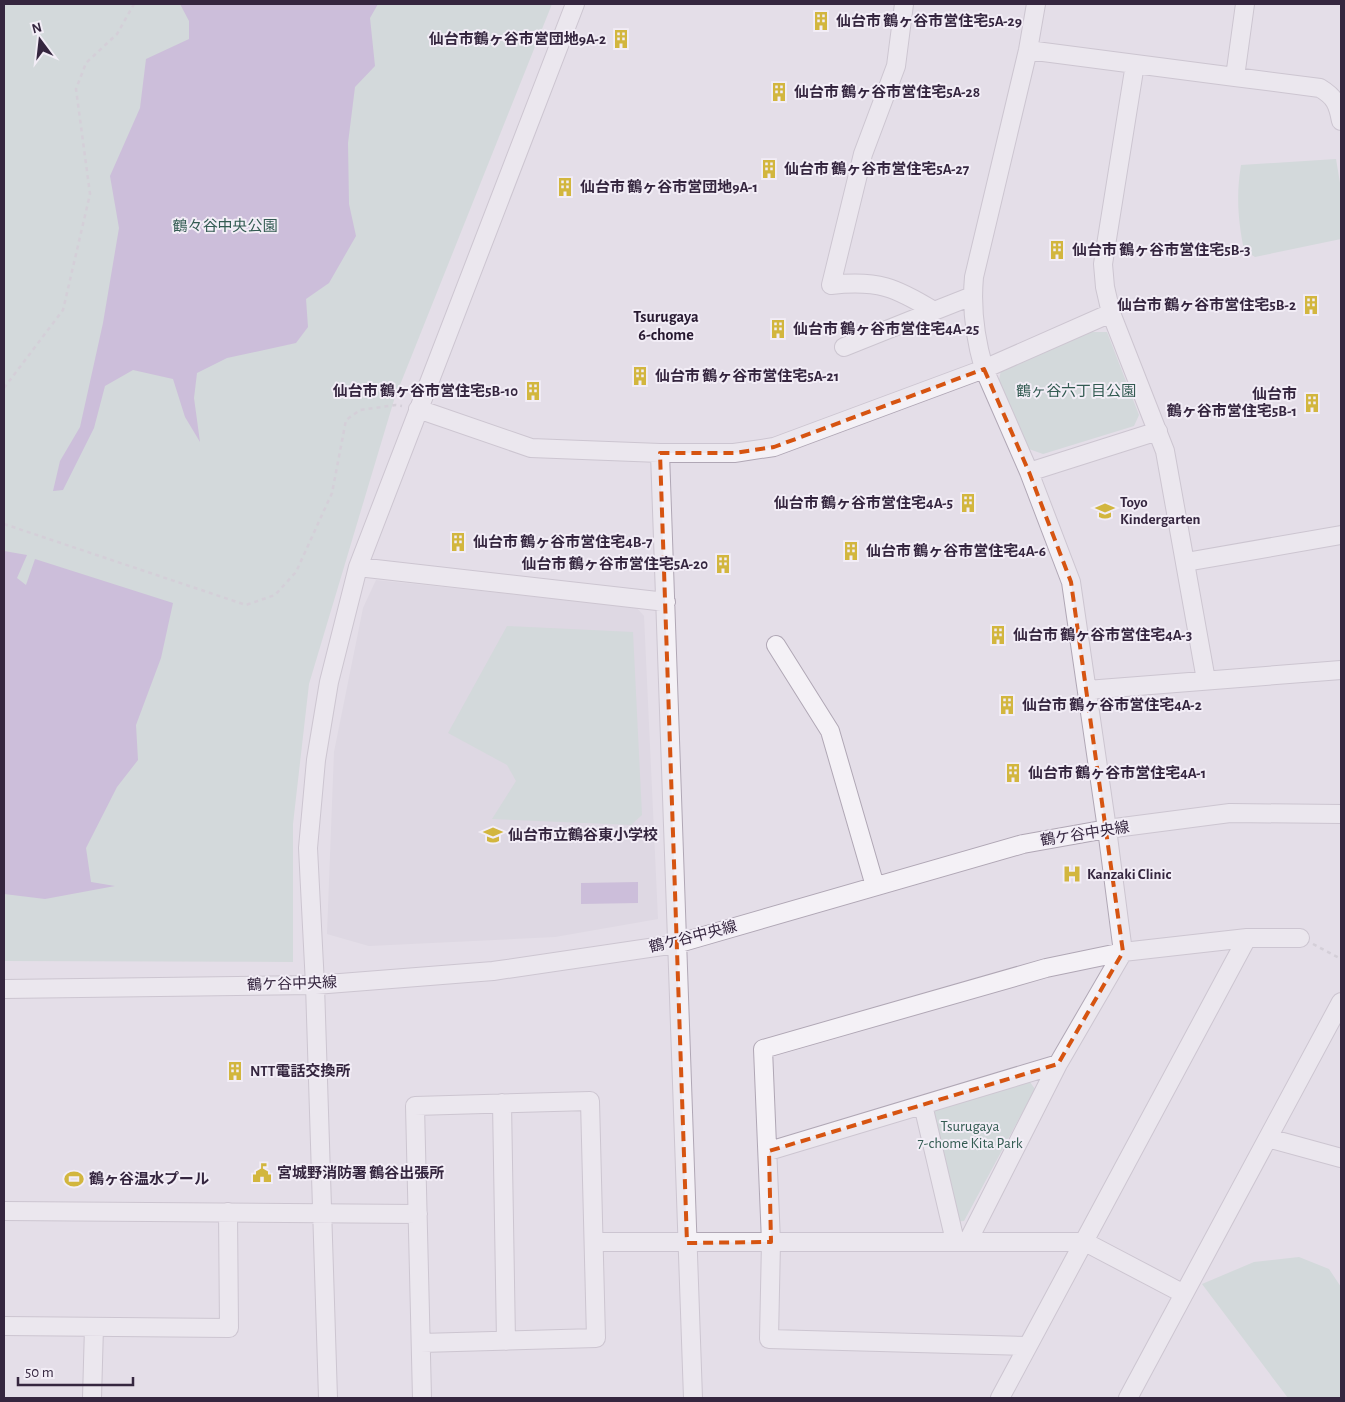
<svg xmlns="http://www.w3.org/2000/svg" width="1345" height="1402" viewBox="0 0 1345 1402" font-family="'Alegreya Sans','Noto Sans JP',sans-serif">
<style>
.built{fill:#d7d0dd}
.green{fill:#bfd2cc}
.water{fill:#af97c9}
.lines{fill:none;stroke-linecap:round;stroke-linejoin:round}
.minor-casing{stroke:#b0a7b5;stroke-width:20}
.path{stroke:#c2bcc6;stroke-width:2.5;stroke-dasharray:4 4;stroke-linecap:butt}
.minor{stroke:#f4f1f6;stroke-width:18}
.marked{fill:none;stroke:#d65411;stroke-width:4;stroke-dasharray:10 6;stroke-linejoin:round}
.labels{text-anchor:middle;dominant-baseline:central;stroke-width:4;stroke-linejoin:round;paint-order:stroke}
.poi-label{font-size:15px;font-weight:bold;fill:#35263f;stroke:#f2edf6;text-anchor:start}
.park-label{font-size:15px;fill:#335b52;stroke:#f2edf6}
.street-label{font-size:15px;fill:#35263f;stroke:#f2edf6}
.neighbourhood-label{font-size:16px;font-weight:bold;fill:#271930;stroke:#f2edf6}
</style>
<rect width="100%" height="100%" fill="#e4dee8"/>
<!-- built -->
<path class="built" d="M376 580 636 607 644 616 658 919 555 937 369 946 327 934 334 752 363 608Z"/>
<!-- green -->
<path class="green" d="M4 4H552L394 400 309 684 293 824V962L4 961Z
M1336 159 1341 189V239L1255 257 1244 250C1238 220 1236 195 1241 165Z
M1089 332H1107L1139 415 1134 426 1043 454 1029 449 999 380 1001 370Z
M507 626 633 632 642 815 631 825 492 819 516 781 507 765 448 733Z
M1027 1078 1035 1089 964 1221 954 1222 929 1108Z
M1299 1257 1329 1269 1341 1287V1396L1339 1398H1288L1202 1284 1254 1262Z"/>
<!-- water -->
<path class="water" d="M180 4H378L370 18 375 66 355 87 348 143 349 204 356 236 329 283 306 299 308 327 296 343 227 358 197 373 194 398 200 442 185 417 173 379 133 370 105 386 94 428 63 490 53 491 60 461 80 427 103 323 119 228 110 176 140 108 146 59 189 39V21Z
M4 551 27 555 17 578 26 585 35 559 173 603 161 658 136 725 138 760 117 787 86 848 91 882 115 886 45 899 4 894Z
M638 882V903L581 904V883Z"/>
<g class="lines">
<!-- minor casing -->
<g class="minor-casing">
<path id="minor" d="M904 4 896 66 863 154 831 285C878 280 895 287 934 311L972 296
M1036 4 1028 50 974 277C971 309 975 338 984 369L1111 313
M1245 4 1235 77 1320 88C1335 97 1338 104 1341 121
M1028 50 1235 77
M1135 64 1103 264 1105 287 1111 313 1165 451 1206 680
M844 347 934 311
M418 409 531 448 660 453H734L774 447 984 369 1029 472 1071 582 1107 829 1123 952 1058 1064 968 1241
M660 453 693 1398
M1029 472 1158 431
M1186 562 1341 535
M358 567 666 602
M776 645 830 731 875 886
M1087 690 1341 670
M4 989 315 985 493 971 676 944 1023 844 1107 829 1230 813 1341 814
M502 1103 506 1341
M923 1105 955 1241
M1268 1138 1341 1158
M769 1151 1058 1064
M4 1211 418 1214
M594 1242H1085L1184 1294
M4 1326 229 1328 228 1212
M421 1343 596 1338 590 1101 415 1106 422 1398
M1027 1346 769 1339 771 1242 763 1049 1046 968 1123 952 1247 938H1300
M92 1398 94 1327
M328 1398 315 985 308 848 316 760 329 682 358 567 575 4
M1000 1398 1247 938
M1128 1398 1341 1002"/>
</g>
<!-- path -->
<path class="path" d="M4 388 63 310 90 194 76 89 86 63 117 34 134 4
M4 524 246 605 275 595 296 572 332 493 346 420 360 410 396 405 402 406
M1313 944 1341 959"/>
<!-- minor -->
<use href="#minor" class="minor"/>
</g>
<!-- marked area -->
<path d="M0 0H1345V1402H0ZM984 369 1029 472 1071 582 1123 952 1058 1064 769 1151 771 1242 687 1243 660 453H734L774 447Z" fill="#e4dee8" fill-opacity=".55" fill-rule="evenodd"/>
<path class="marked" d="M984 369 1029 472 1071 582 1123 952 1058 1064 769 1151 771 1242 687 1243 660 453H734L774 447Z"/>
<!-- icons -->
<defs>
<g id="building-bare" transform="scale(1.5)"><path d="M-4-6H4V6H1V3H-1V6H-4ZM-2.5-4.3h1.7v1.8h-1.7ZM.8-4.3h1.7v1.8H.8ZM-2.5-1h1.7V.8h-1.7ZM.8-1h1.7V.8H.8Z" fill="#d2b63e" stroke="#f2edf6" stroke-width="2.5" paint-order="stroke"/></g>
<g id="school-bare" transform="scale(1.5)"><path d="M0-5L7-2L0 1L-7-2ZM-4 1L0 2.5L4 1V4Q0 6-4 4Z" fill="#d2b63e" stroke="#f2edf6" stroke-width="2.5" paint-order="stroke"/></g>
<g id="hospital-bare" transform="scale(1.5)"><path d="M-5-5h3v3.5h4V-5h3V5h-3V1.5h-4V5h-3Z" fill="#d2b63e" stroke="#f2edf6" stroke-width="2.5" paint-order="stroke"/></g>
<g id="civic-bare" transform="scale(1.5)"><path d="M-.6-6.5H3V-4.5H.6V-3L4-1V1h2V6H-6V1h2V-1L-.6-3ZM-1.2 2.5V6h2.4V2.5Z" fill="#d2b63e" stroke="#f2edf6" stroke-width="2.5" paint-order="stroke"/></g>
<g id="stadium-bare" transform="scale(1.5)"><path d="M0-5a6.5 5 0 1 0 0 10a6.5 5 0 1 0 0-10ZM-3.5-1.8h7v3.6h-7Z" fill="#d2b63e" stroke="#f2edf6" stroke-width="2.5" paint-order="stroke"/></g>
</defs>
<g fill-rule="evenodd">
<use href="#building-bare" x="821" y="21"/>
<use href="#building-bare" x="621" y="39"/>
<use href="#building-bare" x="779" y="92"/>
<use href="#building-bare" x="769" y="169"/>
<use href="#building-bare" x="565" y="187"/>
<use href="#building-bare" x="1057" y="250"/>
<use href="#building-bare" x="1311" y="305"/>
<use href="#building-bare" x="778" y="329"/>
<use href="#building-bare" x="640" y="376"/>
<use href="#building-bare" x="533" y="391"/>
<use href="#building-bare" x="1312" y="403"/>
<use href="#building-bare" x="968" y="503"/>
<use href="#school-bare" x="1105" y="511"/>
<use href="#building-bare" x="458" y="542"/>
<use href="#building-bare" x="851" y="551"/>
<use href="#building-bare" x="723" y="564"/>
<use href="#building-bare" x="998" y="635"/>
<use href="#building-bare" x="1007" y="705"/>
<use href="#building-bare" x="1013" y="773"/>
<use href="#school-bare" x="493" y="835"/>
<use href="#hospital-bare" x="1072" y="874"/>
<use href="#building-bare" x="235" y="1071"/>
<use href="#civic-bare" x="262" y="1173"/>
<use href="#stadium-bare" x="74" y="1179"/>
</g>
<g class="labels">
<!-- poi labels -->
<g class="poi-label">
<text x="836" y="21">仙台市 鶴ヶ谷市営住宅5A-29</text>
<text x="606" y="39" text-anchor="end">仙台市鶴ヶ谷市営団地9A-2</text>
<text x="794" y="92">仙台市 鶴ヶ谷市営住宅5A-28</text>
<text x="784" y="169">仙台市 鶴ヶ谷市営住宅5A-27</text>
<text x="580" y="187">仙台市 鶴ヶ谷市営団地9A-1</text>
<text x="1072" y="250">仙台市 鶴ヶ谷市営住宅5B-3</text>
<text x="1296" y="305" text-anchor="end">仙台市 鶴ヶ谷市営住宅5B-2</text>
<text x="793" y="329">仙台市 鶴ヶ谷市営住宅4A-25</text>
<text x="655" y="376">仙台市 鶴ヶ谷市営住宅5A-21</text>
<text x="518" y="391" text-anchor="end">仙台市 鶴ヶ谷市営住宅5B-10</text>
<text x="1297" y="394" text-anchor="end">仙台市<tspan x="1297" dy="17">鶴ヶ谷市営住宅5B-1</tspan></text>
<text x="1120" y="502">Toyo<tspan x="1120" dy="17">Kindergarten</tspan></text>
<text x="953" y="503" text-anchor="end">仙台市 鶴ヶ谷市営住宅4A-5</text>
<text x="473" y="542">仙台市 鶴ヶ谷市営住宅4B-7</text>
<text x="866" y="551">仙台市 鶴ヶ谷市営住宅4A-6</text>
<text x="708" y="564" text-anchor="end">仙台市 鶴ヶ谷市営住宅5A-20</text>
<text x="1013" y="635">仙台市 鶴ヶ谷市営住宅4A-3</text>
<text x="1022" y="705">仙台市 鶴ヶ谷市営住宅4A-2</text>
<text x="1028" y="773">仙台市 鶴ヶ谷市営住宅4A-1</text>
<text x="508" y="835">仙台市立鶴谷東小学校</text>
<text x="1087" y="874">Kanzaki Clinic</text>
<text x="250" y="1071">NTT電話交換所</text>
<text x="277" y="1173">宮城野消防署 鶴谷出張所</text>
<text x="89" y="1179">鶴ヶ谷温水プール</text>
</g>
<!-- park labels -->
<g class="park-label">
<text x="225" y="226">鶴々谷中央公園</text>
<text x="1076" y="391">鶴ヶ谷六丁目公園</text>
<text x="970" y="1126">Tsurugaya<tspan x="970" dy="17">7-chome Kita Park</tspan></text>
</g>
<!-- street labels -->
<g class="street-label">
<text transform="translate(1085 834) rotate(-9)">鶴ケ谷中央線</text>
<text transform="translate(693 937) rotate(-14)">鶴ケ谷中央線</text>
<text transform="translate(292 984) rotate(-2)">鶴ケ谷中央線</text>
</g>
<!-- neighbourhood labels -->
<g class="neighbourhood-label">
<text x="666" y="317">Tsurugaya<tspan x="666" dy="18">6-chome</tspan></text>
</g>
</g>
<!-- border -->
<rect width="1345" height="1402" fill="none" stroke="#35263f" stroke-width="10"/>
<!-- north arrow -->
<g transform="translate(40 40) rotate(345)" stroke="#f2edf6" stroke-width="4" paint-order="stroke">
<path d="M0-4L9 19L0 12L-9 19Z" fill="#35263f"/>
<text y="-8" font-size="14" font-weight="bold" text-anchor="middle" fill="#35263f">N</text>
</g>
<!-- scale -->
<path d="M18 1377v8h115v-8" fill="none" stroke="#35263f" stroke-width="2.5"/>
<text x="25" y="1377" font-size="15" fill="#35263f" stroke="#f2edf6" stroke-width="4" paint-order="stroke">50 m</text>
</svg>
